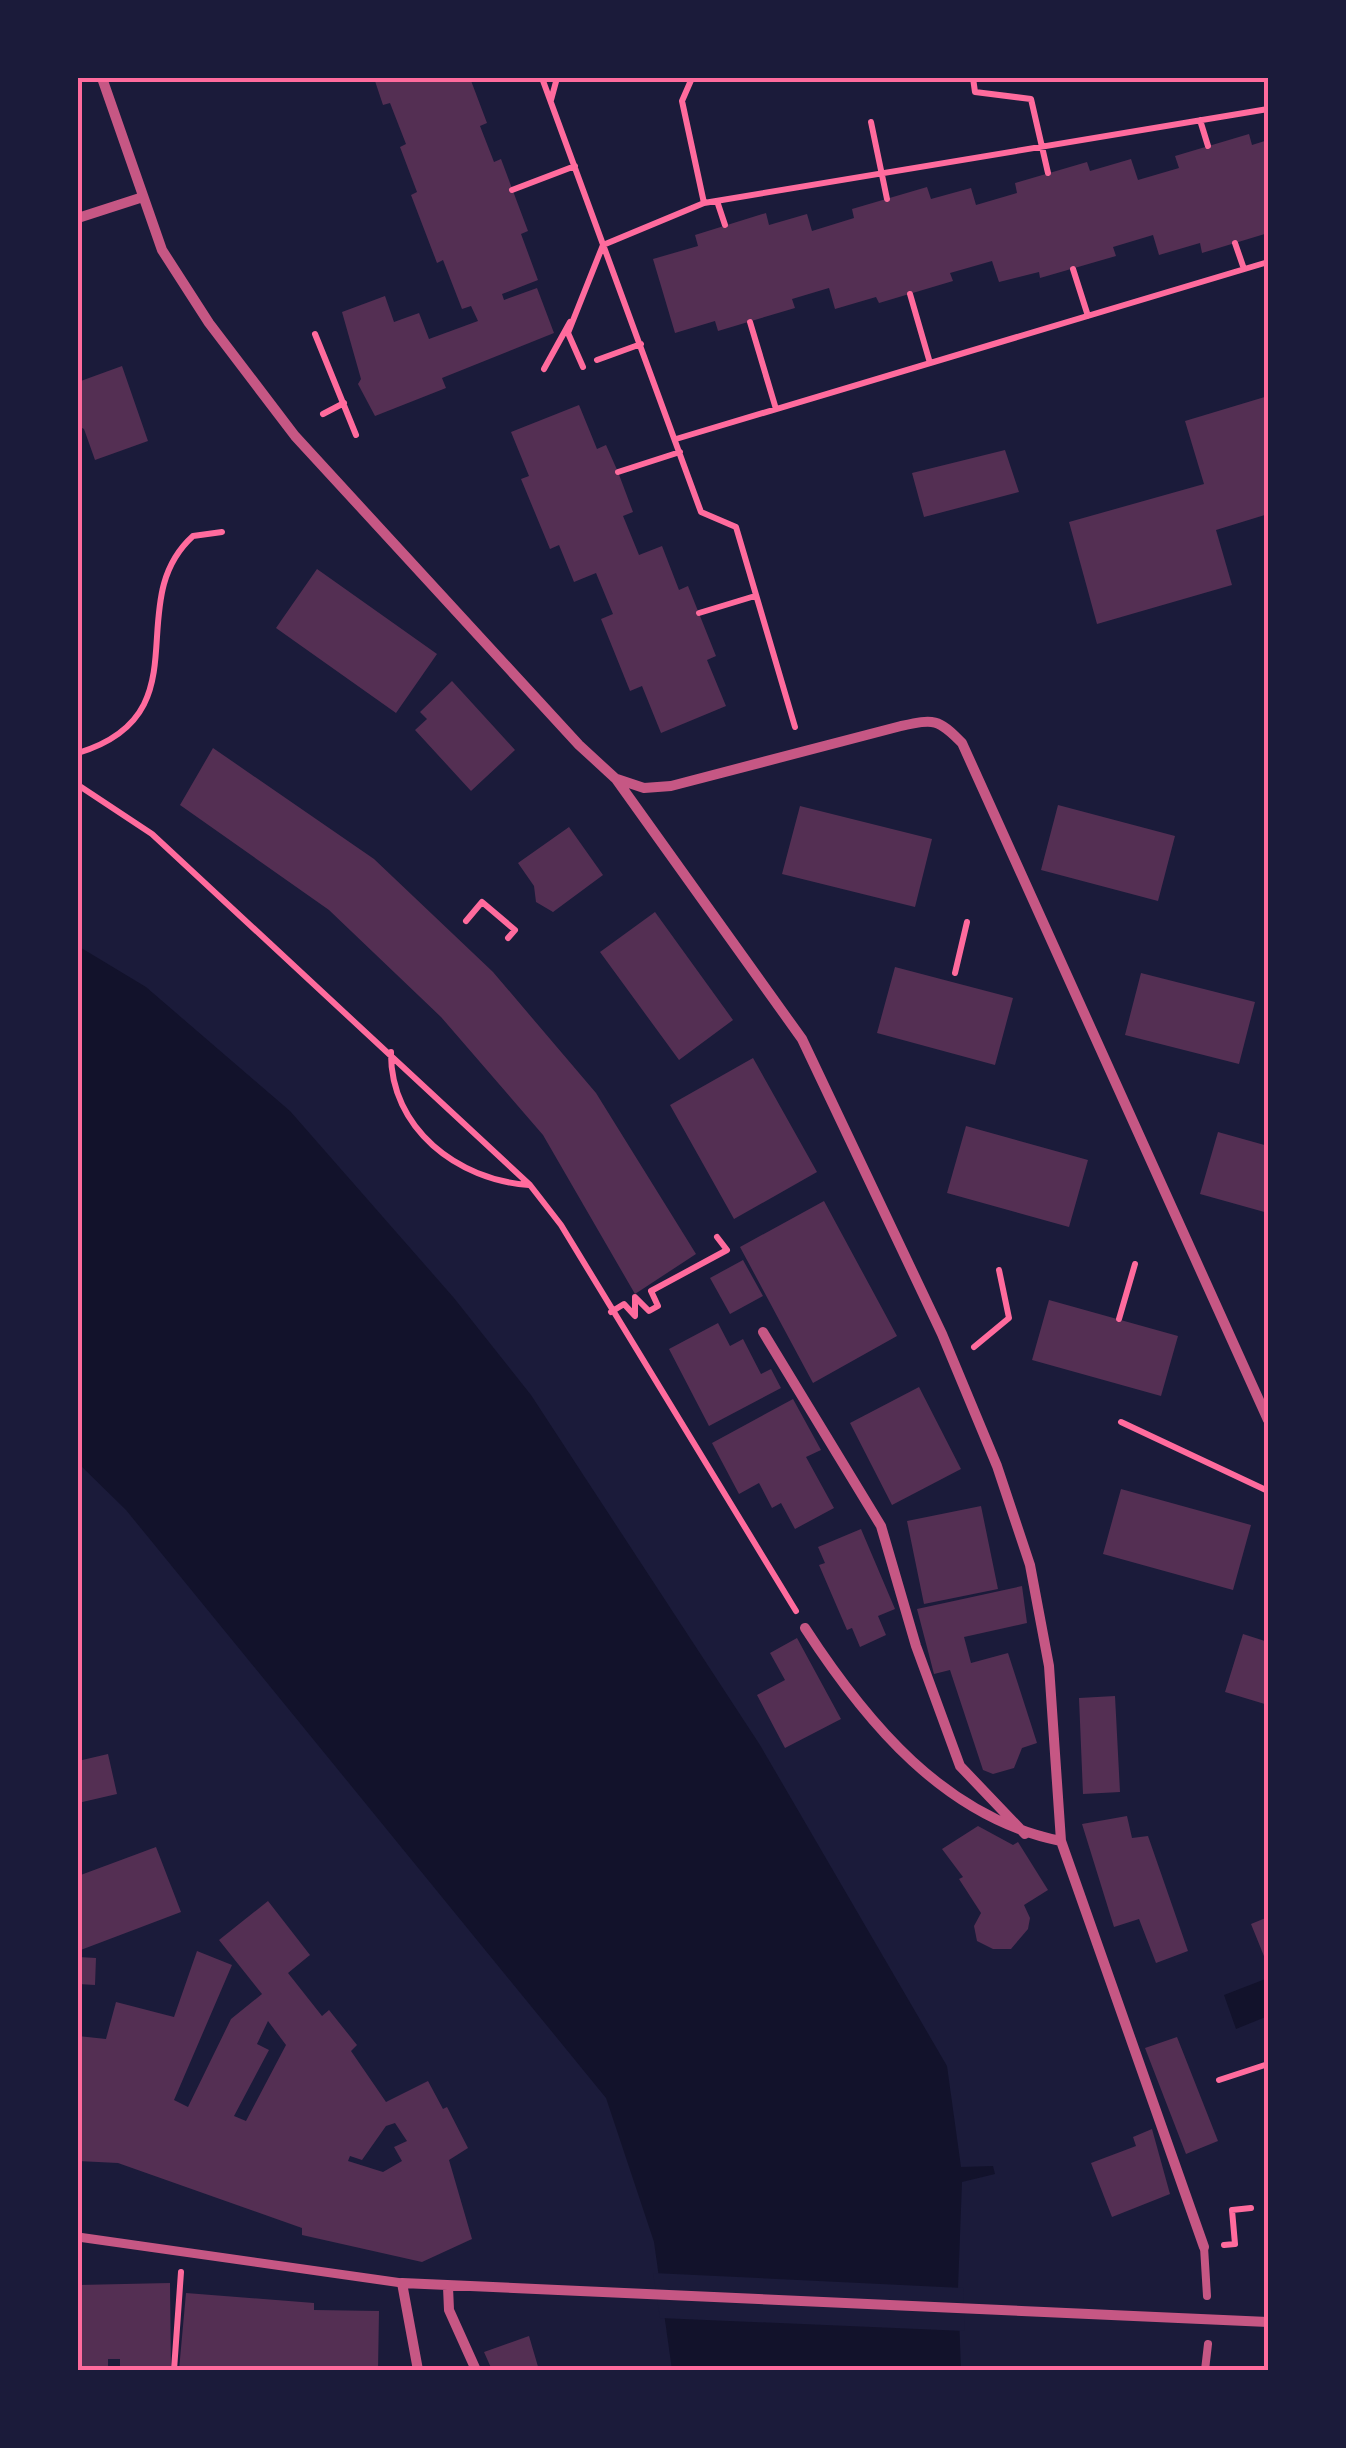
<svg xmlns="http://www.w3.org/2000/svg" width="1346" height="2448" viewBox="0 0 1346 2448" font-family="'Asap Condensed',sans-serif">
<rect width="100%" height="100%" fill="#1b1b3a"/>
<!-- water -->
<path fill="#12122b" d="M 78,946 L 146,987 L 290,1111 L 454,1298 L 531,1395 L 760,1745 L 947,2066 L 961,2167 L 993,2166 L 995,2174 L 962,2182 L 958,2288 L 961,2370 L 672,2370 L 654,2242 L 606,2098 L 126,1510 L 78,1463 Z
M 1268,1978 L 1268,2016 L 1236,2029 L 1224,1995 Z"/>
<!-- pier -->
<path fill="#1b1b3a" d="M 653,2273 L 963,2288 L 965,2331 L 660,2318 Z"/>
<!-- building -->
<path fill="#542f53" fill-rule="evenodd" d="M 374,78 L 470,78 L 487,123 L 480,126 L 494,162 L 501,159 L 528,231 L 521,234 L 538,280 L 502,294 L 504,300 L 537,288 L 554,333 L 442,378 L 446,388 L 375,416 L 358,384 L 361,379 L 342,312 L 385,296 L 394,322 L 419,313 L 429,339 L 478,321 L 471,306 L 462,309 L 443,260 L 437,263 L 411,195 L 417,192 L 400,147 L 406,144 L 390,103 L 383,105 Z
M 1249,134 L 1252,145 L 1268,140 L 1268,233 L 1202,253 L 1200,243 L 1159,255 L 1153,235 L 1113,247 L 1116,256 L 1040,278 L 1039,272 L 999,282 L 992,261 L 950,273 L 953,281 L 879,303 L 876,297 L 835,309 L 829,288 L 792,299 L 795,308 L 718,331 L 715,321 L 675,333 L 653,259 L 698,246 L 695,235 L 766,213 L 769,225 L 807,214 L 812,231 L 854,218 L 852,209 L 927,187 L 931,199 L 971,188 L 976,205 L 1017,193 L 1015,183 L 1087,162 L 1090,171 L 1131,159 L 1138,180 L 1179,168 L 1175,156 Z
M 122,366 L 148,441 L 95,460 L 84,429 L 78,426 L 78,382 Z
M 1268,396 L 1268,514 L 1216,530 L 1232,585 L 1097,624 L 1069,522 L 1204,484 L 1185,421 Z
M 579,405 L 597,449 L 606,445 L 618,472 L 633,512 L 623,516 L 639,555 L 662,546 L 679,590 L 688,586 L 716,656 L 707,660 L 726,706 L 661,733 L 642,686 L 630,691 L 601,619 L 613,614 L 596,573 L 574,582 L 559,545 L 550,549 L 521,479 L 529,476 L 511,432 Z
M 1005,450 L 1019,492 L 924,517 L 912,473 Z
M 317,569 L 437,654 L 396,713 L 276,628 Z
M 452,681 L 515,750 L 471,791 L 415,730 L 427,719 L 420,712 Z
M 213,748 L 374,859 L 493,972 L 596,1093 L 696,1254 L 635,1294 L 543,1135 L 441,1017 L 329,910 L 180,805 Z
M 1058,805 L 1175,836 L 1158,901 L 1041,870 Z
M 800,806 L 932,839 L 915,907 L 782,874 Z
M 569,827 L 603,875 L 553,912 L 536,902 L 534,886 L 518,863 Z
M 655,912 L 733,1020 L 679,1060 L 600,952 Z
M 895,967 L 1013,998 L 995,1065 L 877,1033 Z
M 1141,973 L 1255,1002 L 1239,1064 L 1125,1035 Z
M 753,1058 L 817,1172 L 734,1219 L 670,1105 Z
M 966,1126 L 1088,1160 L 1069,1227 L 947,1193 Z
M 1218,1132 L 1268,1146 L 1268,1213 L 1200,1194 Z
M 824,1201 L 897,1336 L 813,1383 L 740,1247 Z
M 743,1260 L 763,1296 L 730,1314 L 710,1278 Z
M 1049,1300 L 1178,1336 L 1161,1396 L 1032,1360 Z
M 718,1323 L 730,1346 L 743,1339 L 761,1374 L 771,1369 L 781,1388 L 709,1426 L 669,1349 Z
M 919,1387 L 961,1469 L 892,1505 L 850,1423 Z
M 793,1399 L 821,1450 L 806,1457 L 834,1508 L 795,1529 L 781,1503 L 772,1508 L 759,1483 L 739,1494 L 712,1443 Z
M 1121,1489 L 1251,1525 L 1233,1590 L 1103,1554 Z
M 981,1506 L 998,1589 L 924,1604 L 907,1521 Z
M 861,1529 L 895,1609 L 878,1616 L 886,1635 L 860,1647 L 852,1628 L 847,1630 L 819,1565 L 825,1563 L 818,1547 Z
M 1022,1586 L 1027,1623 L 964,1637 L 971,1663 L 1008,1653 L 1037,1743 L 1022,1748 L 1014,1768 L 993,1774 L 983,1770 L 950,1670 L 934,1674 L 917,1609 Z
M 1243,1634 L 1268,1642 L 1268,1705 L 1225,1692 Z
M 797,1638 L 841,1719 L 785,1748 L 757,1695 L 785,1680 L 770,1653 Z
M 1115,1696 L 1120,1792 L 1083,1794 L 1079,1698 Z
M 108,1754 L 117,1794 L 78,1803 L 78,1761 Z
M 1127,1816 L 1132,1838 L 1148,1836 L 1188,1951 L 1156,1963 L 1139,1919 L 1114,1927 L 1082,1824 Z
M 978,1826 L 1013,1845 L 1018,1842 L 1048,1890 L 1024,1905 L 1030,1918 L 1028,1929 L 1011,1949 L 993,1949 L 977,1941 L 974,1926 L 981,1913 L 959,1879 L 963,1877 L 942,1849 Z
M 156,1847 L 181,1912 L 78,1951 L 78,1876 Z
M 268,1901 L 310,1955 L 288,1973 L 322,2016 L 329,2010 L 357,2045 L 351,2051 L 386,2102 L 428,2081 L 443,2109 L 447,2107 L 468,2148 L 449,2160 L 472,2239 L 422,2262 L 302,2235 L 302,2228 L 118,2163 L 78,2161 L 78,2036 L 106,2039 L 116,2002 L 174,2017 L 197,1951 L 232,1965 L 174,2100 L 188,2107 L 231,2019 L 262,1994 L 219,1940 ZM 268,2021 L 286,2045 L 246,2121 L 234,2116 L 269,2050 L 257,2044 ZM 395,2123 L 407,2141 L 394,2147 L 402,2161 L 383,2172 L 348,2161 L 350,2156 L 362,2160 L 386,2126 Z
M 1268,1917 L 1268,1966 L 1251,1924 Z
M 78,1957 L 96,1958 L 95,1985 L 78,1984 Z
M 1177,2037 L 1218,2141 L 1186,2154 L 1145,2048 Z
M 1152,2129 L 1170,2194 L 1112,2217 L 1091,2163 L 1136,2146 L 1133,2137 Z
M 170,2283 L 171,2370 L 120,2370 L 120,2359 L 108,2359 L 108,2370 L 78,2370 L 78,2285 Z
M 186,2293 L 314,2303 L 314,2310 L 379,2311 L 378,2370 L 179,2370 Z
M 529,2336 L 539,2370 L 492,2370 L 484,2352 Z"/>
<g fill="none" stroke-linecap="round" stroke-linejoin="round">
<!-- path -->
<path stroke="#ff6b9d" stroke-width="6" d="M 542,78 L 701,512 L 736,527 L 795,727
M 692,78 L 682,101 L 704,203
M 973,78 L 975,92 L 1031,99 L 1048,173
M 551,100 L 557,78
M 1200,120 L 1208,146
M 871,122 L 887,199
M 512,190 L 575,166
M 717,201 L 725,225
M 1235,243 L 1244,269
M 1073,269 L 1088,316
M 910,294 L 930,363
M 750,322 L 776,409
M 315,334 L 356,435
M 597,360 L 641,344
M 583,367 L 568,333 L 603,245 L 704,203 L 1268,109
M 544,369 L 570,322
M 323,414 L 344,403
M 676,439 L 1268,262
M 618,472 L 680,452
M 699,613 L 755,596
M 78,753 C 206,714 119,603 193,536 L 222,532
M 78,785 L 152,834 L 530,1185 L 561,1225 L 796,1611
M 466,921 L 482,902 L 515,930 L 508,938
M 955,973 L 967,922
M 391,1052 C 390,1129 458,1180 529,1185
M 611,1312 L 624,1304 L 635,1316 L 635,1297 L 649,1311 L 658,1306 L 651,1291 L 727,1250 L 717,1237
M 1119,1319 L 1135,1264
M 974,1347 L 1009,1318 L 999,1270
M 1121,1422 L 1268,1491
M 1219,2080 L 1268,2064
M 1224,2245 L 1235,2244 L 1232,2210 L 1251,2208
M 174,2370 L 181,2272"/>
<!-- service -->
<path stroke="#c65784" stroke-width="8" d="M 1204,2247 L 1207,2296
M 1205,2370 L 1208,2344"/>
<!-- pedestrian -->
<path stroke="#c65784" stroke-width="9" d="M 78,2237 L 402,2283"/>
<!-- minor -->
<path stroke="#c65784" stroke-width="10" d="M 102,78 L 162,250 L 209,323 L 295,436 L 579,745 L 616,779 L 802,1039 L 942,1334 L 997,1466 L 1030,1565 L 1049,1666 L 1061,1841 L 1204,2247
M 78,218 L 143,197
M 617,779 L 644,788 L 671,786 L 901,726 C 934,719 938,718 962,743 L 1268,1420
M 763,1332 L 881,1526 L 916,1646 L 960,1766 L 1025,1834
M 805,1628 C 866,1722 945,1818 1061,1841
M 448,2287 L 449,2310 L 476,2370
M 418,2370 L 402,2283 L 1268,2322"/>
</g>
<!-- border -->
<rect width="1346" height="2448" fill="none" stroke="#1b1b3a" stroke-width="160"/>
<rect x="80" y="80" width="1186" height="2288" fill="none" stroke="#ff6b9d" stroke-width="4"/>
</svg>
